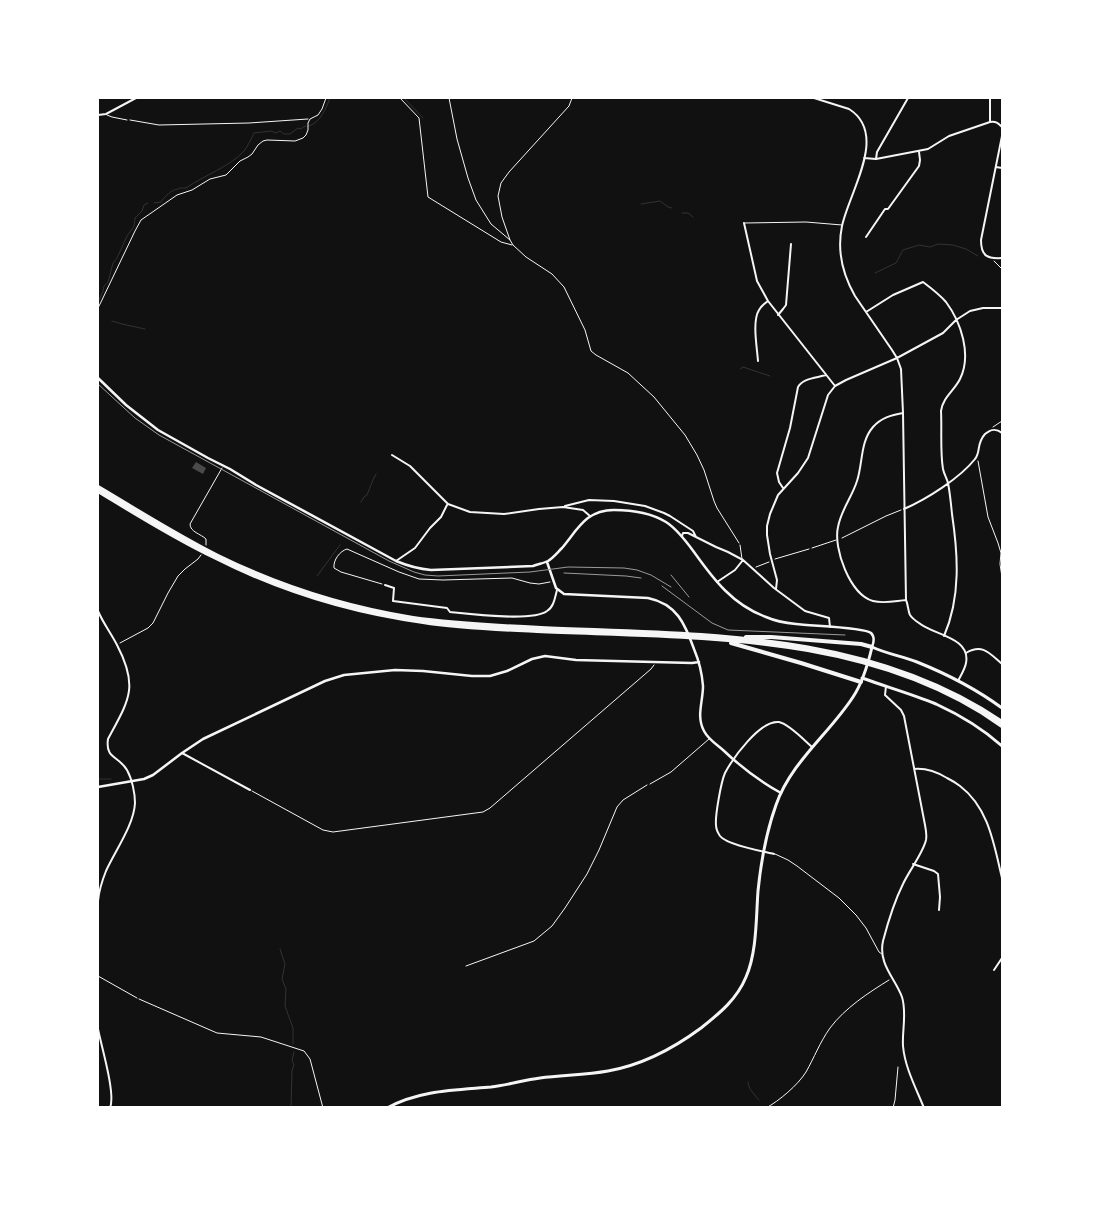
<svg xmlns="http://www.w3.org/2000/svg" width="1100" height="1205" viewBox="0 0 1100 1205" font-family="Rubik,sans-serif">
<rect width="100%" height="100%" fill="#111"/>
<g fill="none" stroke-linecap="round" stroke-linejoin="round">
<!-- stream -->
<path stroke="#333" stroke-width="1" d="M 404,98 L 423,118
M 309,126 C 321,122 326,108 330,98
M 154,203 L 161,202 C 163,198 170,192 174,190 C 176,189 179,189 180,188 L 186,188 C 203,176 231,166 244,151 C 248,146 251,139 254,133 L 271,131 L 276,133 L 280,131 L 284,134 L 290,134 L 298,128 L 301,129 L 303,127 L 306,126
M 641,204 L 660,201 L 668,207 L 672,208
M 682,213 L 688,213 L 693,217
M 875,273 L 896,263 L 903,250 L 919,245 L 930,247 L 938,244 L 953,245 L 966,249 L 978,256
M 98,302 L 103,291 L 104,286 L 108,282 L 113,263 L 117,258 L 127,236 L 130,232 L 134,226 L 135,218 L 142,211 L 144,205 L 148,203
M 112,321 L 122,324 L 145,329
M 740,369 L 743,367 L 770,376
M 361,502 L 364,497 L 367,495 C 370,488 372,481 376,474
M 317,576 L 340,545
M 98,779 L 111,779
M 280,949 L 285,964 L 282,979 L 286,989 L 285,1006 L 293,1028 L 293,1044
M 748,1082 C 748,1089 755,1095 759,1100
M 291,1108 L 292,1071 L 294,1064 L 292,1061 L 294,1052"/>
</g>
<!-- building -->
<path fill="#4a4a4a" d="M 196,462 L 206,468 L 203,474 L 192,468 Z"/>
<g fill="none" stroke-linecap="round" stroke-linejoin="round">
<!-- path -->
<path stroke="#f5f5f5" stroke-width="1" d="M 400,98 L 419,118 L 428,197 L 501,242 L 512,245
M 449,98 L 457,139 L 468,178 L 476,200 L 491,224 L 510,240
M 572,98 L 569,106 L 509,172 L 501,183 L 498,196 L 502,217 L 510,240 L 513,245 L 526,257 L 552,274 L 564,287 L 585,330 L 591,351 L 596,355 L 628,373 L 654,397 L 685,435 L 697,455 L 704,470 L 714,501 L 717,508 L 739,543
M 130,120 L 159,125 L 249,123 L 308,119
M 994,261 L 1002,269
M 98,308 L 101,302 L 135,231 L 141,220 L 177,195 L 192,190 L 210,179 L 226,175 L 240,161 L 248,157 L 252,154 L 258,145 L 263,141 L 267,140 L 295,141 L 303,138 L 306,135 L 308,130 L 308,123 L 310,119 L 318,115 L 322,109 L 326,98
M 993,427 L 1002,421
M 978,461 L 988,517 L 998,543 L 1001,553 L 1000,564 L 1002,577
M 842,538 L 886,516 L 901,510
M 206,545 L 206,539 C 201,534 190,532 190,524 L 222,468
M 775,559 L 809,549
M 756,567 L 769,562
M 382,584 L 341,572 L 334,568 C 333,560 340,551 347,549 L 399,572 L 419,579 L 443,580 L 512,578 L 530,583 L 539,584 L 550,582
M 120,643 L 148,628 L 153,623 L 168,593 L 178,576 L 185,569 L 198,559 L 201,555
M 252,791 L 323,830 L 333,832 L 483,812 L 490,808 L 651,669 L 654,665
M 466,966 L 534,941 L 552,926 L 565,908 L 587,874 L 599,850 L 617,807 L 623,800 L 647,785
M 139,999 L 217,1033 L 261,1037 L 304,1051 L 310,1059 L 323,1108
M 766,1108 C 779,1101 798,1085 806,1072 C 814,1058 820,1042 830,1028 C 845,1008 868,993 889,980
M 893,1108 L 895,1100 L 898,1067"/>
<!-- service -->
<path stroke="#f5f5f5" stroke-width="1" d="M 107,115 L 112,117 L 127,120
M 745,223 L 806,222 L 842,225
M 740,545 L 742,559
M 812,548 L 836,540
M 650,784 L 671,772 L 709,739
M 775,854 L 788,860 L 797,866 L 839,898 L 856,915 L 866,928 L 879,952 L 882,954
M 98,976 L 137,998"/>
<!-- minor -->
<path stroke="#f5f5f5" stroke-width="2" d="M 814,98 L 849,109 C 889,134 849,192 842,226 C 837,250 843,275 855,296 L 892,350 L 897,358 L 901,369 L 903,413 L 906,600 C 908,604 908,611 910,615 C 912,618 916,621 919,623 C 933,635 971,637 966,663 C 965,669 961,675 958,681
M 98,115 L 106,114 L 136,98
M 990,122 L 990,98
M 1002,136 L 981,240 C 981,256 987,259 1002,258
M 864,158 L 876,159 L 928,149 L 949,136 L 990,122 C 996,121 998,123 1002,127
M 876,159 L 877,152 L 908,98
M 996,167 L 1002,168
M 744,223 L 755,272 L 757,281 L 768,301 L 835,386
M 866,237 L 885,209 L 888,209 L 919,166 L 920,160 L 919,152
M 866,312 L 893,295 L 923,282 C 931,288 940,295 946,302 C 961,322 972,355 960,379 C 954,391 943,397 941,411 C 942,428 940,452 943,469 C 944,474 947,479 948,483 C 950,493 951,504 952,514 C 958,554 961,597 944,636
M 778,315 L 783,309 L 786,305 L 791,244
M 758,361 C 757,347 752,321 759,310 C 761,306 764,304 768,301
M 903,413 C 891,415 881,418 873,427 C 860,442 863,463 857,481 C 852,497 841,510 838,527 C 833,548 850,595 873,601 C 884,604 895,601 906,600
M 392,455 L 410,466 L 448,504 L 470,512 L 504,514 L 539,509 L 563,507 L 583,510 L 590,516
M 783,488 L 779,482 L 777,473 L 790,428 L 798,387 C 803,378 816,378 826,375
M 565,506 L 589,500 L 614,501 L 645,506 L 664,513 L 670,516 L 693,531 L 696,537
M 904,509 C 927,499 960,478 975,459 C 981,452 976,444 985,434 C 991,429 996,428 1002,433
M 682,536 L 683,533 L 688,533 L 716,547 L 728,552 L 743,560 L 774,588 L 805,611 L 829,618 L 830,627
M 396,561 L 415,548 L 430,528 L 441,517 L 447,505
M 717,582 L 735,570 L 743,560
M 385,585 L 394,588 L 393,601 L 447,608 L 450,612 C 469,614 533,622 547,611 C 554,607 555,597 557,590
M 776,589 L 777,580 L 770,554 L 767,535 L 767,526 L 770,514 L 778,495 L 798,473 L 808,458 L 828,395 L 835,386 L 846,380 L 897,358 L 943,333 L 956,320 L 970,311 L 983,308 L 1002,308
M 98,611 C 103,623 111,633 117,645 C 139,687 129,700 108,739 C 105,759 119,756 127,770 C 132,779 135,793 135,803 C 134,825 115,851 106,871 C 102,881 99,890 98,901
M 966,653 C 983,643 990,654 1002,664
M 886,686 L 885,695 L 901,710 L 904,716 L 925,825 C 926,830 927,835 926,840 C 923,853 909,871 903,884 C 894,902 888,922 883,941 C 878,964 895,978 902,997 C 907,1013 902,1030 903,1046 C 905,1068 916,1088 924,1108
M 182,753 L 250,790
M 914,769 C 925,768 937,772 947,778 C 951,780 956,783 960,786 C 989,808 994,845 1002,878
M 774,854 C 762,851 727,845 720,836 C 718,833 716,829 716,825 C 715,816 721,782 725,773 C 733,758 760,720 779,722 C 789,724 804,740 812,747
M 913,864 L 934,871 L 938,874 L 940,897 L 939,910
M 994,970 L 1002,958
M 98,1029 C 101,1045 116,1094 110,1108"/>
<!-- tertiary -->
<path stroke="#f5f5f5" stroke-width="2.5" d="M 98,378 L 126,405 L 158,430 L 208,458 L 230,469 L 256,485 L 396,561 C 408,566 419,569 431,570 L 533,566 C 538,564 544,563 548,561 C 553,558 557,553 562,548 C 578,529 586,510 614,510 C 631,510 651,513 666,522 C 677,529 686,541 694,552 C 714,580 733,605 766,617 C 775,621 786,623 796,624 C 808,626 864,627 871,633 C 875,637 874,642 872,647
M 547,562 L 556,588 L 564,594 L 648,598 C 677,604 685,624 694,649 C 699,661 702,673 703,686 C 703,702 696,716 704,731 C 708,739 716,744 723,750 C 741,767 759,781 781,793
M 98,787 L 144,779 L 153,775 L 182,753 L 203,739 L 325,681 L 344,675 L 395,670 L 423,671 L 472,676 L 490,676 L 507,671 L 532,659 L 545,656 L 576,660 L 692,663 L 699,662"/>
<!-- secondary -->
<path stroke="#f5f5f5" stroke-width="3" d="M 862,678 C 887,687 912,694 936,704 C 960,715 983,729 1002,746
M 387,1108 C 419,1090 456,1090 491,1087 C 508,1085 524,1080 540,1078 C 563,1075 586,1075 608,1071 C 642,1065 674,1048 701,1028 C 720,1013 737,999 746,977 C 757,952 756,918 758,891 C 761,861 766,833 776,805 C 791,762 829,734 853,697 C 863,682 868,664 872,647 C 887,654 902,656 917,662 C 947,674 976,689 1002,708"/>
<!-- trunk -->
<path stroke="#f5f5f5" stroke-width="4" d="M 98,487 C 137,510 176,535 218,556 C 279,586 345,607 413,618 C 455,624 498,626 541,628 C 699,635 867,630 1002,722
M 98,491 C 136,514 174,538 214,557 C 279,590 350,612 423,622 C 460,628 499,629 537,631 C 693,638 869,631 1002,726
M 746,637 L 771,637 L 861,644 L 872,647
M 731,643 L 801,663 L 861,682"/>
<!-- rail -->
<path stroke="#9a9a9a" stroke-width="1" d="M 98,384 L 135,418 L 159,435 L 389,561 L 414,572 L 425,575 L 438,576 L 530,572 L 568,567 L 624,568 L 637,570 L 651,575 L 671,587
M 564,573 L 626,576 L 641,578
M 671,575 L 689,597
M 662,586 L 712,623 L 728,630 L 845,635"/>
</g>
<!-- border -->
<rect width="1100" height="1205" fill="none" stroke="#ffffff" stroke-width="198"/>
</svg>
